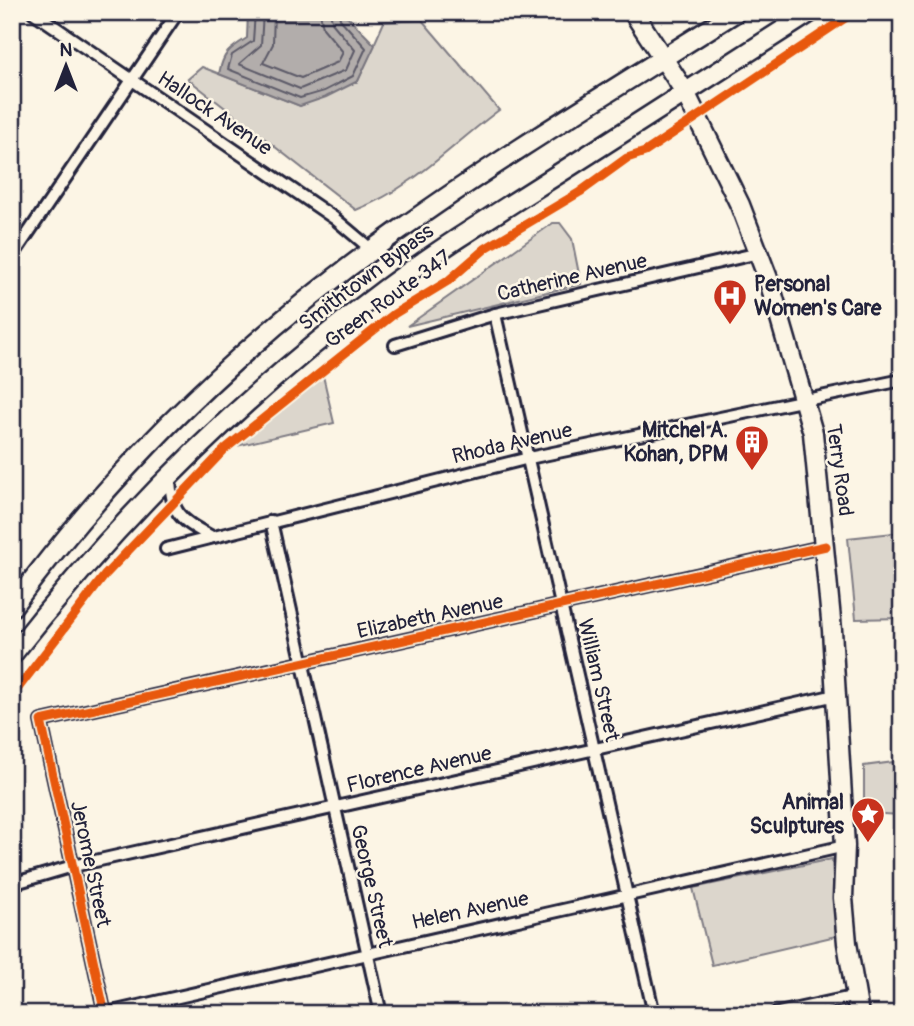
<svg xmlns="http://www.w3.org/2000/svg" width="914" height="1026" viewBox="0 0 914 1026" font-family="Pangolin,sans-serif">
<rect width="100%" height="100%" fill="#fcf5e5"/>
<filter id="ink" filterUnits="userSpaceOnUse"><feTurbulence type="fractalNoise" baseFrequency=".0143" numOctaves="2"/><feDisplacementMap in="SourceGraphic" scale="14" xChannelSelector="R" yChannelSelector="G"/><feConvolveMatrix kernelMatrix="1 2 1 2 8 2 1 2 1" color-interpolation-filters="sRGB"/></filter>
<g filter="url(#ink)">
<!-- green -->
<path fill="#dcd6cc" stroke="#7f7c84" stroke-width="2" d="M 422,20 L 499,110 C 449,147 415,187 356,210 L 188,79 L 202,67 L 300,106 L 358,81 L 384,22 Z
M 553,223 L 560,223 L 572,239 L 581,284 L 407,326 Z
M 321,367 L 334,423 L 224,449 L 235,435 Z
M 902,532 L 902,618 L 856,619 L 848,538 Z
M 902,761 L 902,815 L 864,813 L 864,766 Z
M 832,859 L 836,936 L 712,965 L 693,888 Z"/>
<!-- water -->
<path fill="#b2adab" stroke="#78757e" stroke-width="2" d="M 248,12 L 343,12 L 375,45 L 358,81 L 326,97 L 300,106 L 219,74 C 223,53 229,49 247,38 Z"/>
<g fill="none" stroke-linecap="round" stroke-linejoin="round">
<!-- shore -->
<path stroke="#5c5a68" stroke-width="2" d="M 255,12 L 253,41 L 232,55 L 228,69 L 300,98 L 324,91 L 353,76 L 366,48 L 340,19 L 339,12
M 263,12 L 261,45 L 239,64 L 300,89 L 346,70 L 355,50 L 333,24 L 330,12
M 274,12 L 273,44 L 263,63 L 301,78 L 338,62 L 343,52 L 323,28 L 320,12"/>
<!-- minor casing -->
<g stroke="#22223b" stroke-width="16">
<path id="minor" d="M 33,12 L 334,218 L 372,250
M 12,257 L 178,12
M 495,314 L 654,1014
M 395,345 L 495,314 L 759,253
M 170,477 C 171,513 179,519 210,536
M 271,521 L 381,1014
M 166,549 L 529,458 L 902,380
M 12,884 L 73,866 L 836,695
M 103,1014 L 845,846
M 105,1014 L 41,721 L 826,546
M 774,1014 L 857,996"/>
</g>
<!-- primary casing -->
<g stroke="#22223b" stroke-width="23">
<path id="primary" d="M 633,12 L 685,92 L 740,205 L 769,281 L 813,433 L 832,630 L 845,846 L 843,898 L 847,943 L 859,1014"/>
</g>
<!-- trunk casing -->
<g stroke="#22223b" stroke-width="23">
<path id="trunk" d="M 12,607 C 119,462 251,335 398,231 C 507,153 623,84 736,12
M 12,655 C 120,517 244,394 385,289 C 443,246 505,208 566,169 C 648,117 729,64 811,12"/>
</g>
<!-- minor -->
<use href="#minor" stroke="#fcf5e5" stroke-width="10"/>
<!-- primary -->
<use href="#primary" stroke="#fcf5e5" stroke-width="18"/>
<!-- trunk -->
<use href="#trunk" stroke="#fcf5e5" stroke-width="18"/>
<!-- cycleway casing -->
<g stroke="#fcf5e5" stroke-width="13">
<path id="cycleway" d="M 12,696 L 105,575 L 225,449 L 394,314 L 448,281 L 486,248 L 580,192 L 627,158 L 645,152 L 854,12
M 105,1014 L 41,721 L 826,546"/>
</g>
<!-- cycleway -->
<use href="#cycleway" stroke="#e8590c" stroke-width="9"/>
</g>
</g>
<!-- icons -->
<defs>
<g id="hospital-pin" transform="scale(1.75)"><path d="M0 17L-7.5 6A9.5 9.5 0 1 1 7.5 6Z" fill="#c8321e" stroke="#fcf5e5"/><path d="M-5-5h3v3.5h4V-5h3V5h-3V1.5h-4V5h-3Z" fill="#fff"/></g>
<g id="building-pin" transform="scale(1.75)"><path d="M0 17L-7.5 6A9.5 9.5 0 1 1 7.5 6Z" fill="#c8321e" stroke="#fcf5e5"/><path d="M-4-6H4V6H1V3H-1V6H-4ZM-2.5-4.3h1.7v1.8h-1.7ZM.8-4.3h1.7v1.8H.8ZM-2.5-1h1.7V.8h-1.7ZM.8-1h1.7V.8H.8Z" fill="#fff"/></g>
<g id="sight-pin" transform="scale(1.75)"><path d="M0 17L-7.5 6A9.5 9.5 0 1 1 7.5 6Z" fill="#c8321e" stroke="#fcf5e5"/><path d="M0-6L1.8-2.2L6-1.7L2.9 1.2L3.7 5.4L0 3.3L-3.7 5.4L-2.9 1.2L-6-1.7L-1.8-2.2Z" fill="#fff"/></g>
</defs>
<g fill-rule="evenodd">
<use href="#hospital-pin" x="730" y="296"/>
<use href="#building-pin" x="752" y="442"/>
<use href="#sight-pin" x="868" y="814"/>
</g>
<g text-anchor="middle" stroke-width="5" stroke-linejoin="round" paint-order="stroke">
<!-- street labels -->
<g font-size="21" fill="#22223b" stroke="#fcf5e5">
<text transform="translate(215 113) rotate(34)" y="7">Hallock Avenue</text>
<text transform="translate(366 277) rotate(-37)" y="7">Smithtown Bypass</text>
<text transform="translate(572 277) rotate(-13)" y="7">Catherine Avenue</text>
<text transform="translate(388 299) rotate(-36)" y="7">Green Route 347</text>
<text transform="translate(512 443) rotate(-13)" y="7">Rhoda Avenue</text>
<text transform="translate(840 470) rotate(82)" y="7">Terry Road</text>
<text transform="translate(430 616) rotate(-12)" y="7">Elizabeth Avenue</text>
<text transform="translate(599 680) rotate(77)" y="7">William Street</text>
<text transform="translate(419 769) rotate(-13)" y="7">Florence Avenue</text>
<text transform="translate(91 864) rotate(78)" y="7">Jerome Street</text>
<text transform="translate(372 886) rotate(77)" y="7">George Street</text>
<text transform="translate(470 910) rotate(-12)" y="7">Helen Avenue</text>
</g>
<!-- poi labels -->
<g font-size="21" font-weight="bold" fill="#22223b" stroke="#fcf5e5" text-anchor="end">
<text x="754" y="291" text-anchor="start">Personal<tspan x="754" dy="24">Women's Care</tspan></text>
<text x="728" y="437">Mitchel A.<tspan x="728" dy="24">Kohan, DPM</tspan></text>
<text x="844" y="809">Animal<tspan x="844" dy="24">Sculptures</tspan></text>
</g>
</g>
<!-- margin -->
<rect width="914" height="1026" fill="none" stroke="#fcf5e5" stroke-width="42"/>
<rect x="21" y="21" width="872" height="984" fill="none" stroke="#22223b" stroke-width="2.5" filter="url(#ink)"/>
<!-- north arrow -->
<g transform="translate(66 66)" stroke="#fcf5e5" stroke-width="5" paint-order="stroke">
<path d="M0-5L12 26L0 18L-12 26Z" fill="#22223b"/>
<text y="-10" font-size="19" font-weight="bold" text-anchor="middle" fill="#22223b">N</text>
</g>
</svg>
